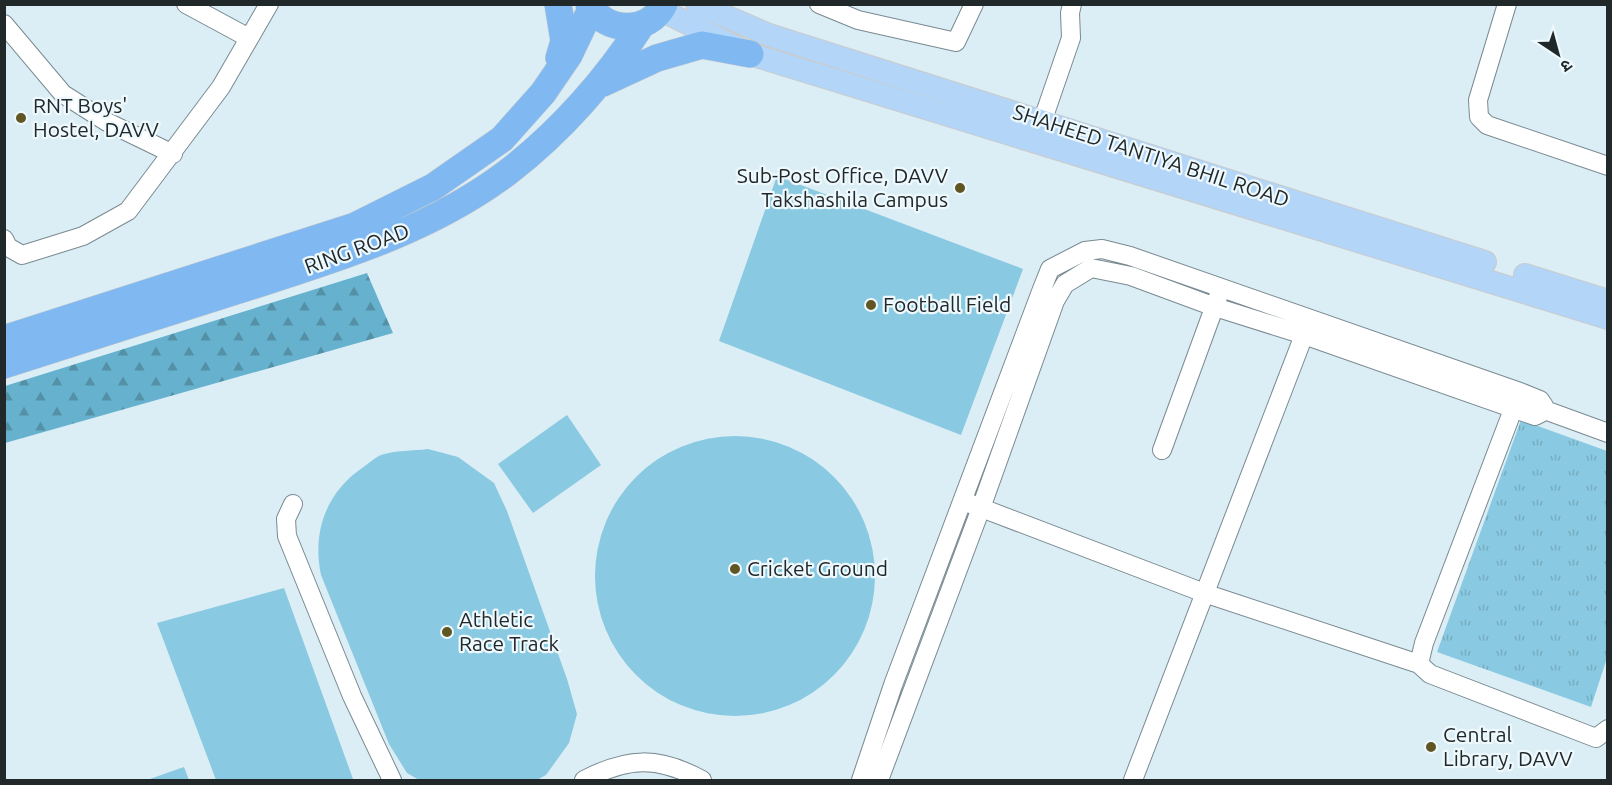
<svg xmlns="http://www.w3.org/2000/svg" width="1612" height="785" viewBox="0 0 1612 785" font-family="Ubuntu,'Noto Sans Devanagari',sans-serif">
<defs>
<pattern id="forest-firs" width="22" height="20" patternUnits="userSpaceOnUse" patternTransform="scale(1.5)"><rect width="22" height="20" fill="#66b2ce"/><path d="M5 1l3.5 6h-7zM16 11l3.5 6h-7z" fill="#5491a7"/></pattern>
<pattern id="park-tufts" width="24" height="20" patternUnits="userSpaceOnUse" patternTransform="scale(1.5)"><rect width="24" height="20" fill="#89c9e1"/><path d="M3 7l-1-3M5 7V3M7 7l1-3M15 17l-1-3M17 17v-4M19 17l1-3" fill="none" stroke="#76adc1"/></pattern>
</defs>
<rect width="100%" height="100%" fill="#dbeef5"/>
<!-- forest -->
<path fill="url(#forest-firs)" d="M 367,273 L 393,333 L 5,443 L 5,386 Z"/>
<!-- park -->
<path fill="url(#park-tufts)" d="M 1521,420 L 1607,451 L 1607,658 L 1591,707 L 1437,652 Z"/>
<!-- pitch -->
<path fill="#89c9e1" d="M 777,176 L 1023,269 L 961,435 L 719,341 Z
M 567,415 L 601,465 L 533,513 L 498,464 Z
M595 576a140 140 0 1 1 280 0a140 140 0 1 1-280 0Z
M 428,449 L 458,457 L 494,483 L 507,511 L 567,679 L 577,714 L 569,743 L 546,775 L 537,780 L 419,780 L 407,773 L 389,744 L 321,575 C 312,532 326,493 362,468 C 368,464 374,458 381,455 C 395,450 413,451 428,449 Z
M 284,588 L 353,779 L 216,780 L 157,623 Z
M 184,767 L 189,780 L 147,780 Z"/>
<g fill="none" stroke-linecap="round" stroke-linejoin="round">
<!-- minor casing -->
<g stroke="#798a91" stroke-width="20">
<path id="minor" d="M 186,4 L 249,38
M 819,4 L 858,20 L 956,42 L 974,4
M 1507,4 L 1478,100 L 1479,117 L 1487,125 L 1608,166
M 4,24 L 63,94 L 107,122 L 173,154
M 1042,122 L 1071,38 L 1070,13 L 1072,4
M 4,239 L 8,247 L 22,255 L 83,236 L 128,211 L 221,87 L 269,4
M 1517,399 L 1424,643 L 1419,664 L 1430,674 L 1596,738 L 1608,729
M 1542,409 L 1608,433
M 1162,450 L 1218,297
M 293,504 L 286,519 L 287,536 L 352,696 L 392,780
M 971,504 L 1207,594 L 1419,664
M 584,780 C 628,757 658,756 702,780
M 861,780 L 893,685 L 1042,289 L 1050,269 L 1085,251 L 1102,249 L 1130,256 L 1520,392 L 1540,400 L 1544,406 L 1541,413 L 1535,416 L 1304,335 L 1215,307 L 1131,276 L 1091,268 L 1065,284 L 1055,301 L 981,508 L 879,780
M 1133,780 L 1304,335"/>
</g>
<!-- major casing -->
<g stroke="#cacbcc" stroke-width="24">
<path id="major" d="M 697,4 L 769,35 L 1485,262
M 661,10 L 750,54 L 1608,318
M 1525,275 L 1608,301"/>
</g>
<!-- highway casing -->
<g stroke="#cacbcc" stroke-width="28">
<path id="highway" d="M 558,4 L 564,41 L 559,58
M 589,4 C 604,33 649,35 664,4
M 603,83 L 657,58 L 702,45 L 750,54
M 4,339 L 355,226 L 433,187 L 502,139 L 543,93 L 569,55 L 591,9
M 4,365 C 83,340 161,315 239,290 C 332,260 429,232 508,172 C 560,132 607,79 642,24"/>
</g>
<!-- minor -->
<use href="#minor" stroke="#fff" stroke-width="18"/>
<!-- major -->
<use href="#major" stroke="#b3d5f7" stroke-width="22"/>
<!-- highway -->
<use href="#highway" stroke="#80b9f1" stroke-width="27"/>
</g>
<!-- markers -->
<g fill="#615623" stroke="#eef9fe" stroke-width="2">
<circle cx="21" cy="118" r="6"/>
<circle cx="960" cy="188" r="6"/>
<circle cx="871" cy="305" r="6"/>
<circle cx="735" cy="569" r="6"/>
<circle cx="447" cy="632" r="6"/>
<circle cx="1431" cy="747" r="6"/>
</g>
<g text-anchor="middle" stroke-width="4.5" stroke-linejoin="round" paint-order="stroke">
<!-- poi labels -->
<g font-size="21" fill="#21282a" stroke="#eef9fe" text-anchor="start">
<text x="33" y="113">RNT Boys'<tspan x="33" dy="24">Hostel, DAVV</tspan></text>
<text x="948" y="183" text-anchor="end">Sub-Post Office, DAVV<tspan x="948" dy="24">Takshashila Campus</tspan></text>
<text x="883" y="312">Football Field</text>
<text x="747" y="576">Cricket Ground</text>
<text x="459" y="627">Athletic<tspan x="459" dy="24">Race Track</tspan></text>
<text x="1443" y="742">Central<tspan x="1443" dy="24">Library, DAVV</tspan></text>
</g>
<!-- street labels -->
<g font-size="21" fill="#21282a" stroke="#eef9fe">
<text transform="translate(1151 156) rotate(18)" y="7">SHAHEED TANTIYA BHIL ROAD</text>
<text transform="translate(357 249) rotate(-20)" y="7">RING ROAD</text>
</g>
</g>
<!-- border -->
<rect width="1612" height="785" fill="none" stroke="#21282a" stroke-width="12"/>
<!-- north arrow -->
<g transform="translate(1558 54) rotate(144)" stroke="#eef9fe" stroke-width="4.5" paint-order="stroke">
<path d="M0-4.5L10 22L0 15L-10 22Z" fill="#21282a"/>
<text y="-9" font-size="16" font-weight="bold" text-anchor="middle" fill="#21282a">उ</text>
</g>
</svg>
